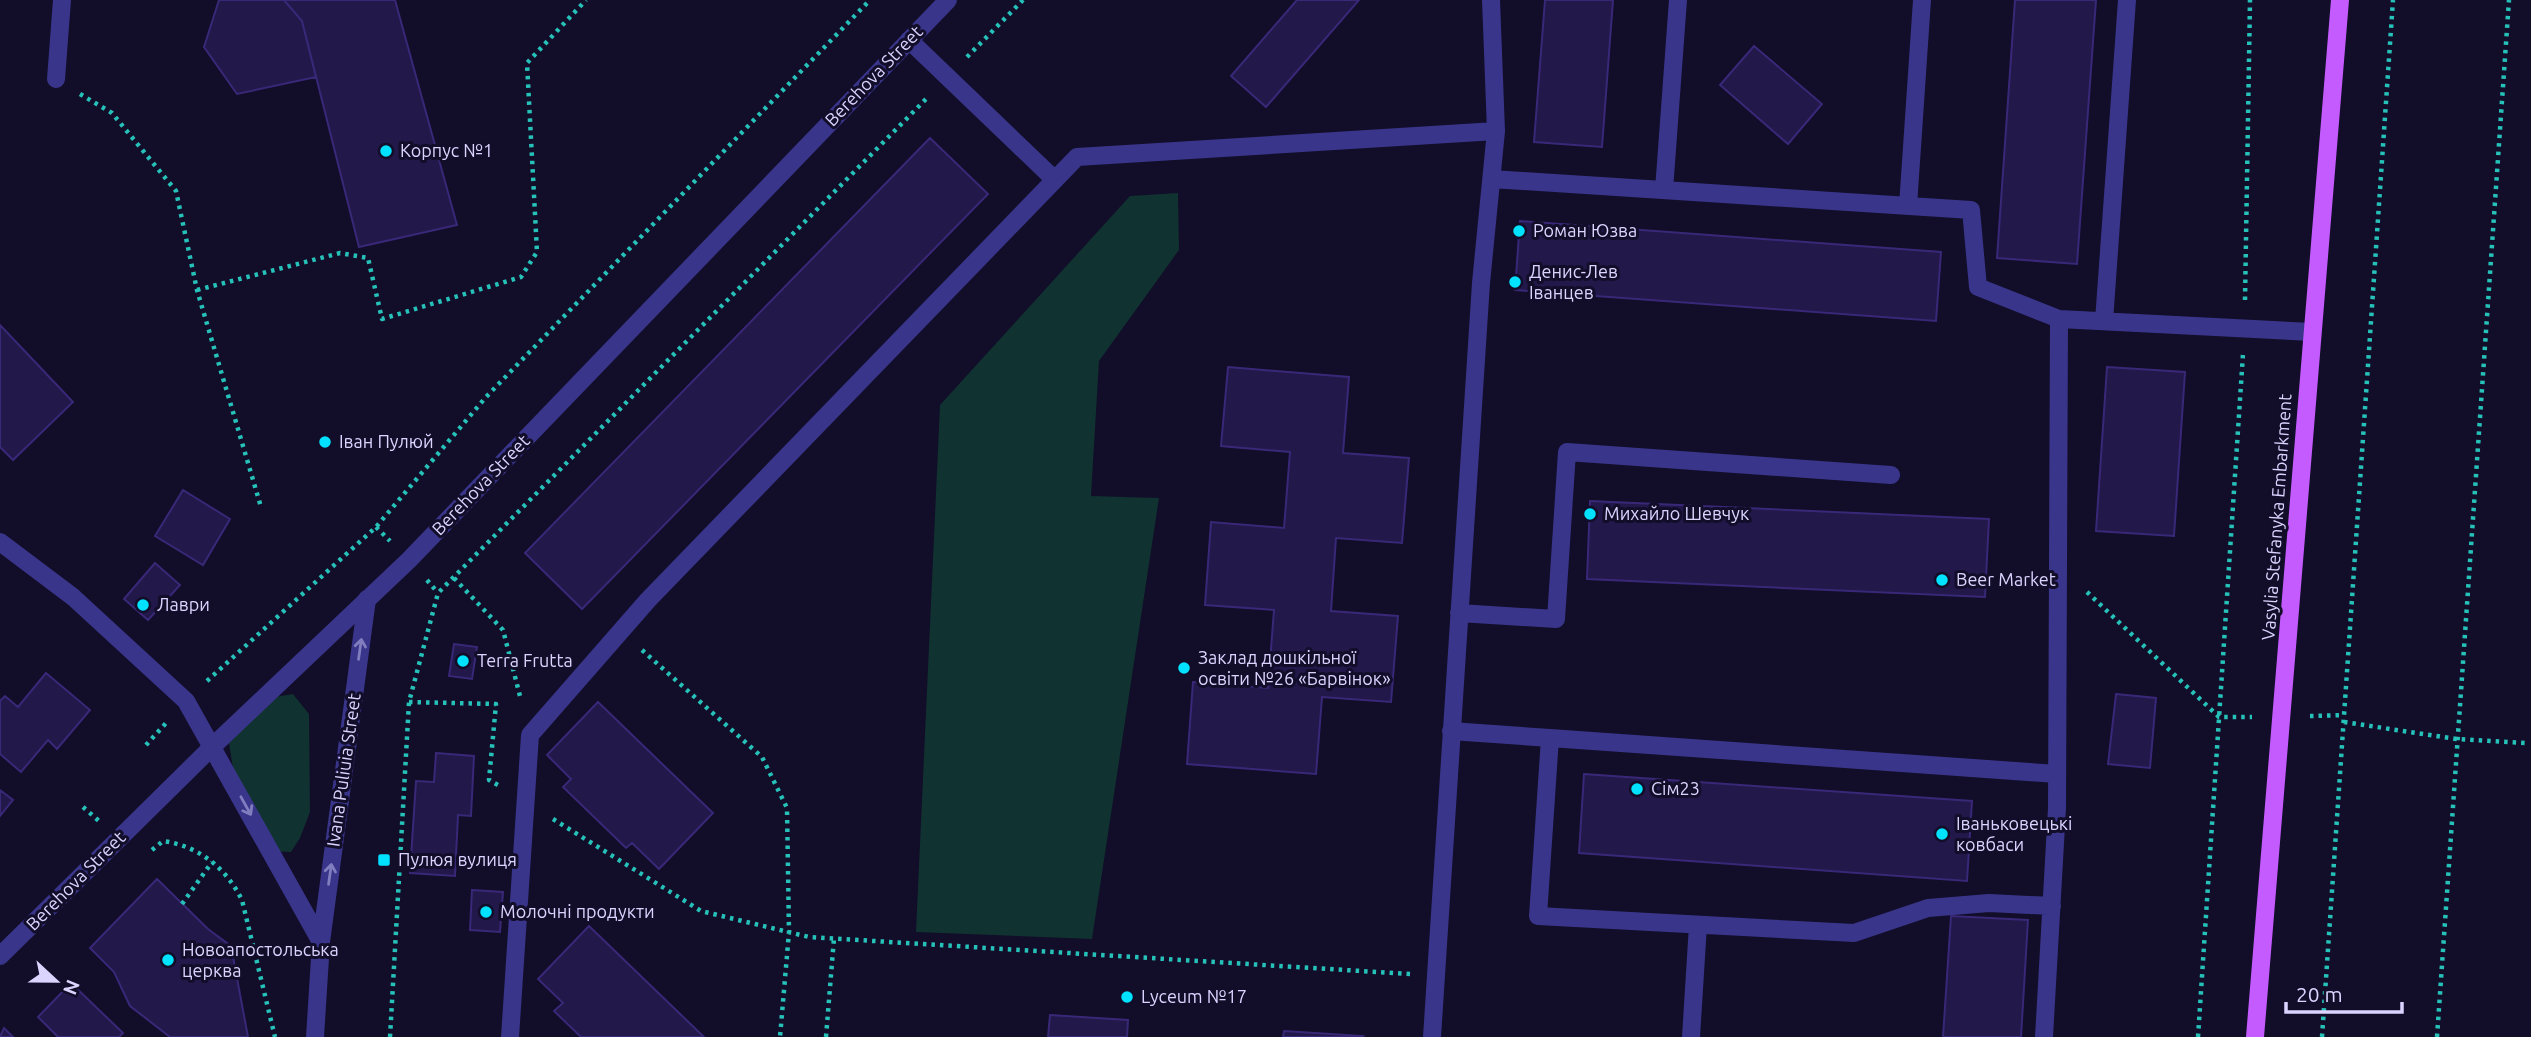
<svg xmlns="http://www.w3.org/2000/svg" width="2531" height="1037" viewBox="0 0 2531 1037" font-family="Ubuntu,sans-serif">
<rect width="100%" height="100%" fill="#120d28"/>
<!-- green -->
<path fill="#103231" d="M 1178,193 L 1179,250 L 1099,361 L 1091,496 L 1159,498 L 1092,939 L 916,932 L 940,405 L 1130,196 Z
M 293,694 L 309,714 L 310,812 L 300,838 L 291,852 L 270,851 L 236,787 L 229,743 L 269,698 Z"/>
<!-- building -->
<path fill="#23184a" stroke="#392878" stroke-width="2" d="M 219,0 L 284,0 L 302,21 L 316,77 L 237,94 L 204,47 Z
M 284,0 L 395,0 L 457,225 L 359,247 L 302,21 Z
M 1297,0 L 1359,0 L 1266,107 L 1231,76 Z
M 1545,0 L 1613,0 L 1602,147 L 1534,142 Z
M 2015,0 L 2096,0 L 2077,264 L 1997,258 Z
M 1754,46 L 1822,104 L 1788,144 L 1720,85 Z
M 930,138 L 988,194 L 582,609 L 525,553 Z
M 1520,221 L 1941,252 L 1936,321 L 1515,290 Z
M 0,325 L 73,402 L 13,460 L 0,447 Z
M 1228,367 L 1349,377 L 1343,453 L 1409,458 L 1402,543 L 1336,538 L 1331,611 L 1398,616 L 1391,702 L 1322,697 L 1316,774 L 1187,764 L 1193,682 L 1268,688 L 1274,610 L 1205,605 L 1211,522 L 1284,528 L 1290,452 L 1221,446 Z
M 2107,367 L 2185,372 L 2174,536 L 2096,531 Z
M 183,490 L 230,519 L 203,565 L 155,536 Z
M 1590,501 L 1989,519 L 1985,597 L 1587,579 Z
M 155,563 L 180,585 L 148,620 L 124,599 Z
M 454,644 L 477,647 L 472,679 L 449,676 Z
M 46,673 L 90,710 L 57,749 L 48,740 L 21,772 L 0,754 L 0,701 L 5,696 L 18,707 Z
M 2116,694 L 2156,698 L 2150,768 L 2108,764 Z
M 598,702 L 713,813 L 659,869 L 632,843 L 626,848 L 563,787 L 571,779 L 547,755 Z
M 436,753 L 474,756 L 471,816 L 458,815 L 455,876 L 410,873 L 416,781 L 434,782 Z
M 1584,774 L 1972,801 L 1967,881 L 1579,853 Z
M 0,790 L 13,800 L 0,816 Z
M 157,879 L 208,929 L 231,946 L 248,1037 L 170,1037 L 130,1006 L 114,972 L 90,948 Z
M 472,890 L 503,892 L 500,932 L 470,930 Z
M 1951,916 L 2028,920 L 2021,1037 L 1943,1037 Z
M 589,926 L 704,1037 L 581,1037 L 554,1011 L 563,1003 L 538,979 Z
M 71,983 L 123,1033 L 119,1037 L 58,1037 L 38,1017 Z
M 1050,1015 L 1128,1020 L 1127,1037 L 1048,1037 Z
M 4,1028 L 13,1037 L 0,1037 Z
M 1284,1031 L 1363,1036 L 1362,1037 L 1283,1037 Z"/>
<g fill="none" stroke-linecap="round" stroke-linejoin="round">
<!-- path -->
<path stroke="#26c2ba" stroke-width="4.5" stroke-dasharray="3.5 5" stroke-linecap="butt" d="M 967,57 L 1023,0
M 80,94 L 112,113 L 176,191 L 197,290 L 261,507
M 197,290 L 340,253 L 368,258 L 382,319 L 521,277 L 537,252 L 527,63 L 586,0
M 2245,300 L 2250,0
M 376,527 L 390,541
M 454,578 L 503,630 L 521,700
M 427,580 L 438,593
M 2087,592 L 2219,717 L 2252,717
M 642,650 L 762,757 L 787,808 L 789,932 L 780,1037
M 207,681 L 376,527 L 486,397 L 870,0
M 409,702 L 496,704 L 489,780 L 498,785
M 2310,716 L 2344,715
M 2344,722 L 2456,739 L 2525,743
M 146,745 L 167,722
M 83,807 L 99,821
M 553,819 L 701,911 L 809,937 L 1410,974
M 152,850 L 163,841 C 199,846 226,868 242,900 L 275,1037
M 182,904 L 212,862
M 390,1037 L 409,702 L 438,593 L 929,96
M 826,1037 L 834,938
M 2198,1037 L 2243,354
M 2322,1037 L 2393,0
M 2437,1037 L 2509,0"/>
<!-- service -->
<path stroke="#39358a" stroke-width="18" d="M 909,40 L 1055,180
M 56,79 L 62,0
M 1492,179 L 1971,210 L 1978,287 L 2059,319 L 2312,332
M 1664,190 L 1678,0
M 1908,206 L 1922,0
M 2104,321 L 2127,0
M 1459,613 L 1556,619 L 1567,452 L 1891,475
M 1451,731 L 1550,738 L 1538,916 L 1854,933 L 1928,908 L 1989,903 L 2052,906
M 1550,738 L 2057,774
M 510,1037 L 530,735 L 648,600 L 1077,157 L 1496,131
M 1432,1037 L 1481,283 L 1496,131 L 1491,0
M 1691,1037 L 1698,925
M 2044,1037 L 2057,808 L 2059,319"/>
<!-- minor -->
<path stroke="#39358a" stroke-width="18" d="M 0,542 L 73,597 L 186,701 L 321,942
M 315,1037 L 321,942 L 367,599"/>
<!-- tertiary -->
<path stroke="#39358a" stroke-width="18" d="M 0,956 L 213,746 L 409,560 L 948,0"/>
<!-- primary -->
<path stroke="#c45bff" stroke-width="18" d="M 2255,1037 L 2340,0"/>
</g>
<!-- one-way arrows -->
<defs><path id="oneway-shaft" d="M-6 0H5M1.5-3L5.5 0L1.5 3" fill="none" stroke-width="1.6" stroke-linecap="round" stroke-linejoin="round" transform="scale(1.75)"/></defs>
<g stroke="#817dbf">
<use href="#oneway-shaft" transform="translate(360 649) rotate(-82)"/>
<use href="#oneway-shaft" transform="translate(246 806) rotate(61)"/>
<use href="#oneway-shaft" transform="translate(330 874) rotate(-82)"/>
</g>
<!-- markers -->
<g fill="#00e2ff" stroke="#120d28" stroke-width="2.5">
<circle cx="386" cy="151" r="7"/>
<circle cx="1519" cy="231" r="7"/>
<circle cx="1515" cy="282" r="7"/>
<circle cx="325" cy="442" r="7"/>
<circle cx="1590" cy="514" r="7"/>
<circle cx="1942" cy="580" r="7"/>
<circle cx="143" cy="605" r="7"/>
<circle cx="463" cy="661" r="7"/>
<circle cx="1184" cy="668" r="7"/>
<circle cx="1637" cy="789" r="7"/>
<circle cx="1942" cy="834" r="7"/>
<rect x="377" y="853" width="14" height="14" rx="3.5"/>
<circle cx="486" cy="912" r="7"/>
<circle cx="168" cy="960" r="7"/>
<circle cx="1127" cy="997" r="7"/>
</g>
<g text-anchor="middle" stroke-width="6" stroke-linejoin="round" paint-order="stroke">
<!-- street labels -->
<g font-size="18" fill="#dad4ff" stroke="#120d28">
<text transform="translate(874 76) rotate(-46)" y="6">Berehova Street</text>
<text transform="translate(481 485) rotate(-46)" y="6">Berehova Street</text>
<text transform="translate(2277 517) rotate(-86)" y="6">Vasylia Stefanyka Embarkment</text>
<text transform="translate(344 770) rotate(-82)" y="6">Ivana Puliuia Street</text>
<text transform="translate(76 881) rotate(-45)" y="6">Berehova Street</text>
</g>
<!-- poi labels -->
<g font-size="18" fill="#dad4ff" stroke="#120d28" text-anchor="start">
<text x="400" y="157">Корпус №1</text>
<text x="1533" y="237">Роман Юзва</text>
<text x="1529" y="278">Денис-Лев<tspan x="1529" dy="21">Іванцев</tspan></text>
<text x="339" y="448">Іван Пулюй</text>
<text x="1604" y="520">Михайло Шевчук</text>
<text x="1956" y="586">Beer Market</text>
<text x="157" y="611">Лаври</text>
<text x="1198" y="664">Заклад дошкільної<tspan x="1198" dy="21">освіти №26 «Барвінок»</tspan></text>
<text x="477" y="667">Terra Frutta</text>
<text x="1651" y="795">Сім23</text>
<text x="1956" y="830">Іваньковецькі<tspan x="1956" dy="21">ковбаси</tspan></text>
<text x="398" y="866">Пулюя вулиця</text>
<text x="500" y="918">Молочні продукти</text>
<text x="182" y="956">Новоапостольська<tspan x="182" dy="21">церква</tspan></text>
<text x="1141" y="1003">Lyceum №17</text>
</g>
</g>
<!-- north arrow -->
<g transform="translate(56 981) rotate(112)" stroke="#120d28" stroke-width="5" paint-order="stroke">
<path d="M0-5L12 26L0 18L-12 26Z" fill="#dad4ff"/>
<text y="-10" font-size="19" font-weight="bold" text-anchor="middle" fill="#dad4ff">N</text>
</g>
<!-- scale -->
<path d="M2286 1002v10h116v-10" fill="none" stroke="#dad4ff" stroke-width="3.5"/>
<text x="2296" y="1002" font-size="21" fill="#dad4ff" stroke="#120d28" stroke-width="5" paint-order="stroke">20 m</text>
</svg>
